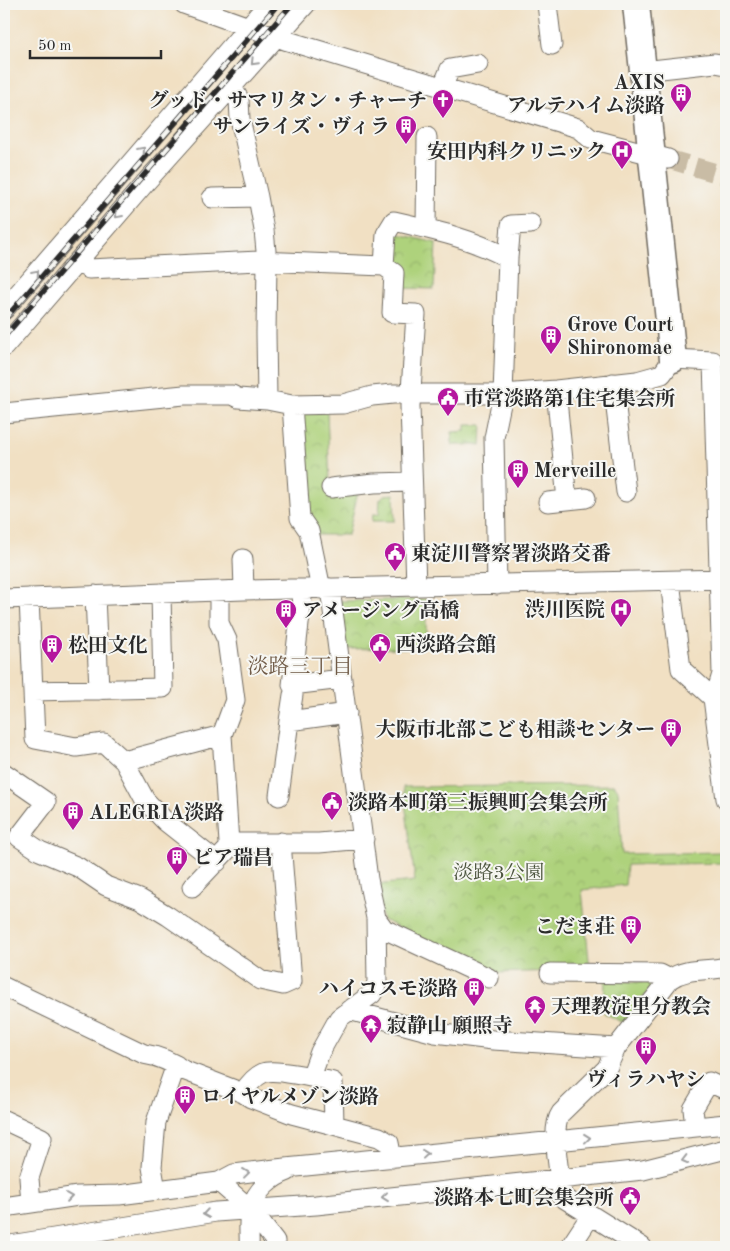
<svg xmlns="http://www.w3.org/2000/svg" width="730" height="1251" viewBox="0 0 730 1251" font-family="'Old Standard TT','Noto Serif JP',serif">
<defs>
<pattern id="grass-tufts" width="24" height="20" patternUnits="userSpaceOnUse" patternTransform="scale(1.25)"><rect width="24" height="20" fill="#aed27c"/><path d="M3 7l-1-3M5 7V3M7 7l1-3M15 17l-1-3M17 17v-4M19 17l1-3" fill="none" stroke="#96b46b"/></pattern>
<pattern id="park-crowns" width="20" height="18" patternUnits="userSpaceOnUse" patternTransform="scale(1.25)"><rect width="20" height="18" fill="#aed27c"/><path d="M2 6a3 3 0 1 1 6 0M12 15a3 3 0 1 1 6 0" fill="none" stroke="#96b46b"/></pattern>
</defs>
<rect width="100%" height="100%" fill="#f6f6f2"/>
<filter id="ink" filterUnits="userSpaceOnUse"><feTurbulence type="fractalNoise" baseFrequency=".02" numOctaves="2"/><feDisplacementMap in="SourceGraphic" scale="10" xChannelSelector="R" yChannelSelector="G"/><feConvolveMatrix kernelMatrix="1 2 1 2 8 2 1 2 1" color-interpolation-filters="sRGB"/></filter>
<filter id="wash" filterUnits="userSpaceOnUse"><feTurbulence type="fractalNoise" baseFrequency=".0096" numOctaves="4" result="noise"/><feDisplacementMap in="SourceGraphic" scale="20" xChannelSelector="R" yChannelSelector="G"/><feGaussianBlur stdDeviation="1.12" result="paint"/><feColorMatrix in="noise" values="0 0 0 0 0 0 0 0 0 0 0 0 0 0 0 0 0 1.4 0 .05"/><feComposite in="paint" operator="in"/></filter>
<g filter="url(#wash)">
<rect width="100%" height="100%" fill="#f1e0c3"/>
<!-- grass -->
<path fill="url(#grass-tufts)" stroke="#6c7e54" d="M 605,980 L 654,983 L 624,1023 L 604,1013 Z"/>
<!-- park -->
<path fill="url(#park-crowns)" stroke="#6c7e54" d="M 395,233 L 436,243 L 434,289 L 399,288 L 392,261 Z
M 300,412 L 327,412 L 330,483 L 358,492 L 348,535 L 315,535 L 305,521 Z
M 466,425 L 482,425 L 481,445 L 452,445 L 452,432 L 466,431 Z
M 394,494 L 395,521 L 372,521 L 373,514 L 379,514 L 380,499 L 384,495 Z
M 426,599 L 426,643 L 406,648 L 343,649 L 340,601 Z
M 614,785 L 618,790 L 622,854 L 722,852 L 723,863 L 627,865 L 625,885 L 582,890 L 590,970 L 494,973 L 383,920 L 374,885 L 415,881 L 403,787 Z"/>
</g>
<g filter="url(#ink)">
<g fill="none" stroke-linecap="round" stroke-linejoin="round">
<!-- street-tunnel -->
<path stroke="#c9bca5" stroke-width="19" stroke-dasharray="19 9" stroke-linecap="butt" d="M 668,159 L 726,176"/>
<!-- street casing -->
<g stroke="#706a60" stroke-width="21">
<path id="street" d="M 184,4 L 288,41 L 578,128 L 591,139 L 668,159
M 547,4 L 552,45
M 643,71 L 715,63 L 726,65
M 231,86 L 239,99 L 240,119 L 258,197 L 264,230 L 267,262 L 266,333 L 267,400
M 442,88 L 450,69 L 478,64
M 212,198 L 258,197
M 426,228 L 427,137
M 508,258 L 511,225 L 531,224
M 77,262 L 89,269 L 259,261 L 384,266 L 386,234 L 394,221 C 434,230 473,239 508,258 L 503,394 L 494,438 L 497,585
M 384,266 L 394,273 L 392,313 L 416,314 L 410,406 L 416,586
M 4,310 L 268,4
M 4,347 L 146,182 L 306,4
M 613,383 L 626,492
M 556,390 L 567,500
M 292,405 L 300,518 L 309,531 L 321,589
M 4,413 L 184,395 L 232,395 L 238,398 L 267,400 L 292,405 L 343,404 L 372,396 L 393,394 L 503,394 L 556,390 L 637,381 L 662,374 L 673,359 L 713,361 L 722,674 L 717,691 L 713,698 L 726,799
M 331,488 L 374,483 L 412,482
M 548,502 L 586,498
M 243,559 L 244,590
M 670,581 L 681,669 L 713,698
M 303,589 L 292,685 L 342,679
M 95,595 L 99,690
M 29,598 L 35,739 L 76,747 L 104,743 L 124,761 L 145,800 L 165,821 L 217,862
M 4,599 L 244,590 L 726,579
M 33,691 L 163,688 L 161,593
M 289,721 L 293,695
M 222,735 L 229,843
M 124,761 L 222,735 L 235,700 L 227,640 L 219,623 L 219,591
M 4,773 L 46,802 L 19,837 L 40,851 L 78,867 L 106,886 L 140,899 L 168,916 L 260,980 L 283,985 L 292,981 L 281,842
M 279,796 L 289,721 L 347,713
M 192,887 L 229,848 L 229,843 L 319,843 L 364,839
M 376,918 L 384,929 L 489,978
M 550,973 L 660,974 L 670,979
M 4,987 L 144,1054 C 157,1056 172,1062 183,1070 L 243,1093 L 251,1098 L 292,1114 L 379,1137 L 389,1143 L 392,1158
M 349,1010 L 435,1033 L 493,1040 L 616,1048
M 311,1077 L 320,1052 L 339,1018 L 372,994 L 377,983 L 376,918 L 368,879 L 330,588
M 243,1093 C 248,1085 254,1077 263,1073 C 274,1068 320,1079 333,1082 L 334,1125
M 4,1120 L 42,1138 L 29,1178 L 31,1203
M 695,1127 L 693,1109 L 709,1082 L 726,1090
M 219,1182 L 250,1209 L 275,1241 L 275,1247
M 156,1190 L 152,1167 L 156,1122 L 176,1065
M 4,1207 L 78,1196 L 119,1195 L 219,1182 L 234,1174 L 276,1169 L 726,1124
M 4,1246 L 216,1212 L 316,1205 L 643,1170 L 726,1149
M 249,1247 C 250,1235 247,1220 251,1208 C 256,1191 271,1177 288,1171
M 570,1247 L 591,1215
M 642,1247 L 562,1197 C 561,1176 549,1130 561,1113 L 607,1068 L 616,1048 L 670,979 C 688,967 706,972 726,967"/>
</g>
<!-- secondary casing -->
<g stroke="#706a60" stroke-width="29">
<path id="secondary" d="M 636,4 L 673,359"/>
</g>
<!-- street -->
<use href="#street" stroke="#fff" stroke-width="19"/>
<!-- secondary -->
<use href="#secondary" stroke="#fff" stroke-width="26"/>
<!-- rail casing -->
<g stroke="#2b2b2b" stroke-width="5.5">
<path id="rail" d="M 4,320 L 278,4
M 4,337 L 292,4"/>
</g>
<!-- rail -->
<use href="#rail" stroke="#f6f6f2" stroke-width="4" stroke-dasharray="11" stroke-linecap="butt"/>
</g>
<!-- one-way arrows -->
<defs><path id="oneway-chevron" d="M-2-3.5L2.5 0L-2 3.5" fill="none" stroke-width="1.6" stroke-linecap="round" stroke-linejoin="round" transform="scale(1.25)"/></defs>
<g stroke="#a0a0a0">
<use href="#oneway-chevron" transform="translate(254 62) rotate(134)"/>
<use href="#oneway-chevron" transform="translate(142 150) rotate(-49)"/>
<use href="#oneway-chevron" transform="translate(118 215) rotate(131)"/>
<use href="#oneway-chevron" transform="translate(36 273) rotate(-49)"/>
<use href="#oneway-chevron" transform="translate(587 1138) rotate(-6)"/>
<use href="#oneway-chevron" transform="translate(425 1154) rotate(-6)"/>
<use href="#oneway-chevron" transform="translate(685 1160) rotate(166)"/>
<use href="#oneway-chevron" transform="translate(246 1173) rotate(-7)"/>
<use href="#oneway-chevron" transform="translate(69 1197) rotate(-8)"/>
<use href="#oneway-chevron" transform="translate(385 1197) rotate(174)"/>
<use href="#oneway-chevron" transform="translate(206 1214) rotate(171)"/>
</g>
</g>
<!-- icons -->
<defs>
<g id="building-pin" transform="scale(1.125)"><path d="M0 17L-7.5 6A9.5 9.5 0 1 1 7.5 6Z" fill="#b5179e" stroke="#f6f6f2"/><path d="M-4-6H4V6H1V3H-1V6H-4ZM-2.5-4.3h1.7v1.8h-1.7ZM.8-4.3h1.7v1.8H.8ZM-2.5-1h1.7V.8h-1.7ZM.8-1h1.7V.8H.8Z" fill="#fff"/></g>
<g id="church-pin" transform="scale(1.125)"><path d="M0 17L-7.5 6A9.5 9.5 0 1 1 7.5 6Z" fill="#b5179e" stroke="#f6f6f2"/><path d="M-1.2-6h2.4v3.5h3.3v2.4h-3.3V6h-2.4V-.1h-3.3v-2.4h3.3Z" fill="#fff"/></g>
<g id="hospital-pin" transform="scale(1.125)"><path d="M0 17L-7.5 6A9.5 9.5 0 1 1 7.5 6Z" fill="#b5179e" stroke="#f6f6f2"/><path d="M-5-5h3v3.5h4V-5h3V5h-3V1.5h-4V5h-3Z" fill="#fff"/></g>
<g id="civic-pin" transform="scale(1.125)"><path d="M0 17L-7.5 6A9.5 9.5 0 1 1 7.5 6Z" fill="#b5179e" stroke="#f6f6f2"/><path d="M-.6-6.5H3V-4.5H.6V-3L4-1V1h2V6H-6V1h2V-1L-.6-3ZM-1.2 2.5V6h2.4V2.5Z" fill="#fff"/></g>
<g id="temple-pin" transform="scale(1.125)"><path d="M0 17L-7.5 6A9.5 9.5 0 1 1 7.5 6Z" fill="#b5179e" stroke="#f6f6f2"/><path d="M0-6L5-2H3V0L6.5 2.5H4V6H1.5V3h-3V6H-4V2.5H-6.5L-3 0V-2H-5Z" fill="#fff"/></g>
</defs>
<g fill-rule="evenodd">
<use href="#building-pin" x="681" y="94"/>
<use href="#church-pin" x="443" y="100"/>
<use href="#building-pin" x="406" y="126"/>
<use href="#hospital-pin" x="622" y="151"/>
<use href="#building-pin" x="551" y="336"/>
<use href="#civic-pin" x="448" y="398"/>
<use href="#building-pin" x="518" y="470"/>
<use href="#civic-pin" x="395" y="553"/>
<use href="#hospital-pin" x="621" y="609"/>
<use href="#building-pin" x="286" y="610"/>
<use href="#civic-pin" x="380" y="644"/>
<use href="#building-pin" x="52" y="645"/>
<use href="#building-pin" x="671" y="729"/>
<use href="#civic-pin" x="332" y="802"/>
<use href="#building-pin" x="73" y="812"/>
<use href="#building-pin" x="177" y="857"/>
<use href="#building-pin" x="631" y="926"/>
<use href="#building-pin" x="474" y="988"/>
<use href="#temple-pin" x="535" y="1006"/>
<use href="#temple-pin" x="371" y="1025"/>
<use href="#building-pin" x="646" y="1047"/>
<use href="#building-pin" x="185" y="1096"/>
<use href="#civic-pin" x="630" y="1197"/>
</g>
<g text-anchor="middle" stroke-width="4" stroke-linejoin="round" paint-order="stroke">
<!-- poi labels -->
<g font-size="20" font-weight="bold" fill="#2b2b2b" stroke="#f6f6f2" text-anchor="start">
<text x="665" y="89" text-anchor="end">AXIS<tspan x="665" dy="23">アルテハイム淡路</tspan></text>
<text x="427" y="107" text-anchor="end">グッド・サマリタン・チャーチ</text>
<text x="390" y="133" text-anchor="end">サンライズ・ヴィラ</text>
<text x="606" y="158" text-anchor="end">安田内科クリニック</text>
<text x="567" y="331">Grove Court<tspan x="567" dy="23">Shironomae</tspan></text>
<text x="464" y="405">市営淡路第1住宅集会所</text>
<text x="534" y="477">Merveille</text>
<text x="411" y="560">東淀川警察署淡路交番</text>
<text x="605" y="616" text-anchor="end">渋川医院</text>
<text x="302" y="617">アメージング高橋</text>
<text x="396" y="651">西淡路会館</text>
<text x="68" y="652">松田文化</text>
<text x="655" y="736" text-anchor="end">大阪市北部こども相談センター</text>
<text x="348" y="809">淡路本町第三振興町会集会所</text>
<text x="89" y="819">ALEGRIA淡路</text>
<text x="193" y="864">ピア瑞昌</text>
<text x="615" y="933" text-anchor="end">こだま荘</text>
<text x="458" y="995" text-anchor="end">ハイコスモ淡路</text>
<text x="551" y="1013">天理教淀里分教会</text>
<text x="387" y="1032">寂静山 願照寺</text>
<text x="646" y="1086" text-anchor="middle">ヴィラハヤシ</text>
<text x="201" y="1103">ロイヤルメゾン淡路</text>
<text x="614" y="1204" text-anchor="end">淡路本七町会集会所</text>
</g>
<!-- park labels -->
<g font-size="20" fill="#4c553f" stroke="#f6f6f2">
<text x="499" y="879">淡路3公園</text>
</g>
<!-- neighbourhood labels -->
<g font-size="21" fill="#705b47" stroke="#f6f6f2">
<text x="300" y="673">淡路三丁目</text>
</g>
</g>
<!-- margin -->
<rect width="730" height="1251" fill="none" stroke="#f6f6f2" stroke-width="20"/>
<!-- scale -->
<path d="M30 50v8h131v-8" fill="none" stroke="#2b2b2b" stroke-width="2.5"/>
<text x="38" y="50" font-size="15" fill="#2b2b2b" stroke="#f6f6f2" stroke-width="4" paint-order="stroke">50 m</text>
</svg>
